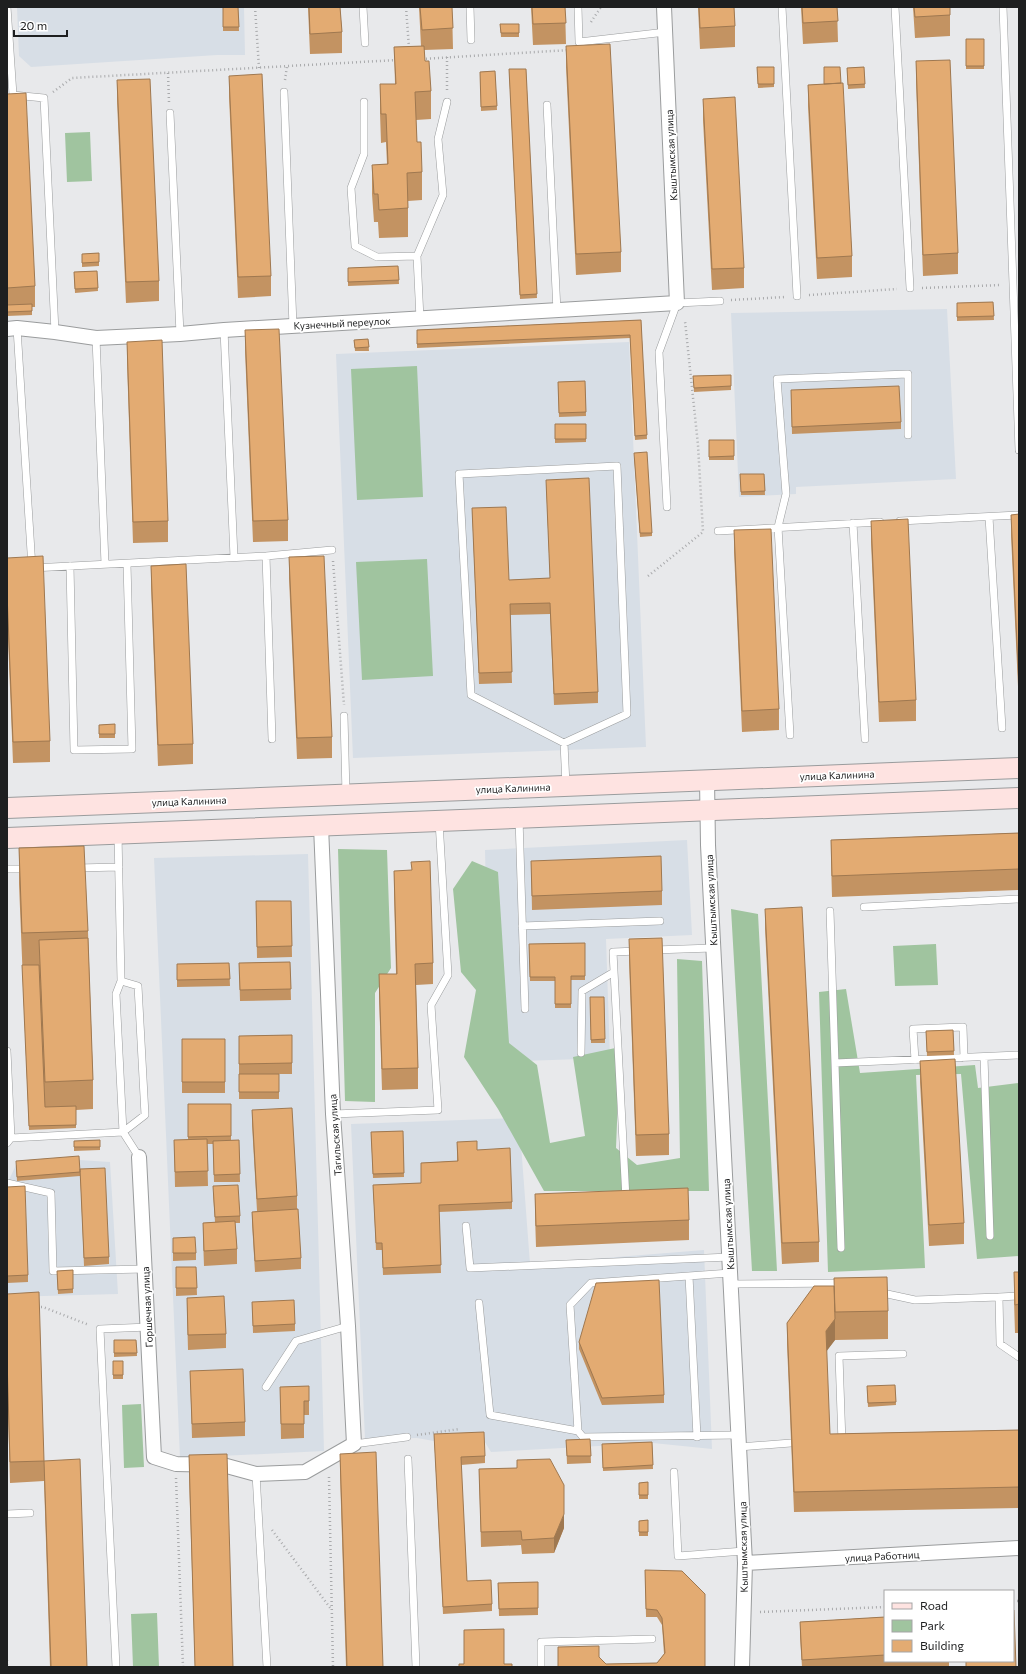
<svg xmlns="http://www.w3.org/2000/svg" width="1026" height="1674" viewBox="0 0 1026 1674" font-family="Commissioner,sans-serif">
<rect width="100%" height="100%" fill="#e8e9eb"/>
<!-- built -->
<path fill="#d7dee6" d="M 17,7 L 244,7 L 245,55 L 217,55 L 31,67 L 19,56 Z
M 947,309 L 956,479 L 796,487 L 796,494 L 739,497 L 731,313 Z
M 629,342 L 646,747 L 353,758 L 336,354 Z
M 687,840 L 692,935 L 606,939 L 610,1058 L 490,1062 L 485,850 Z
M 308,854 L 324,1451 L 180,1458 L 154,858 Z
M 519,1118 L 530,1264 L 704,1250 L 712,1449 L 653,1443 L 491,1452 L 483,1439 L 434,1441 L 417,1438 L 365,1439 L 351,1124 Z
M 79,1160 L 110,1162 L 118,1294 L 7,1297 L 7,1184 L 16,1165 Z"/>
<!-- green -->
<path fill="#a0c49f" d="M 90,132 L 92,181 L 67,182 L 65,133 Z
M 417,366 L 423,497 L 357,500 L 351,369 Z
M 427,559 L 433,676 L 362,680 L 356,562 Z
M 338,849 L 387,850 L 391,968 L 375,993 L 375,1102 L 345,1101 Z
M 472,861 L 498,872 L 509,1043 L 537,1065 L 550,1143 L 585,1136 L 573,1057 L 620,1047 L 616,1148 L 637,1165 L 680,1158 L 677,959 L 702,961 L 709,1191 L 544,1191 L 498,1109 L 464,1057 L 476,990 L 461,972 L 453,889 Z
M 731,909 L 758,914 L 777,1271 L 752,1271 Z
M 936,944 L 938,985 L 895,986 L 893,946 Z
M 846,989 L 860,1073 L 975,1065 L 978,1088 L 1019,1083 L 1019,1256 L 977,1259 L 961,1074 L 916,1075 L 925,1268 L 828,1272 L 819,992 Z
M 141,1404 L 144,1467 L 124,1468 L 122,1405 Z
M 157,1613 L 159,1667 L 133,1667 L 131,1614 Z"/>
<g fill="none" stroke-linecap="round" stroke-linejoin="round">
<!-- lane casing -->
<g stroke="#9a9c9d" stroke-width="8">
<path id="lane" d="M 7,7 L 13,95 L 44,98 L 55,332
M 363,7 L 365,43
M 470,7 L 471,40
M 578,7 L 579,42 L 666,32
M 782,7 L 797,296
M 895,7 L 910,288
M 1003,7 L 1019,450
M 284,92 L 293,326
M 364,102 L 364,154 L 351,188 L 355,246 L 377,257 L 417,256
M 547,105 L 557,311
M 170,113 L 180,334
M 420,319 L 417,256 L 443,195 L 438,139 L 447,102
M 17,328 L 32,568 L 266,556 L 332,550
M 224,330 L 234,557
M 96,338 L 105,564
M 667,507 L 659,352 L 677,303 L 720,301
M 989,517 L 1002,728
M 900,521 L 1019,515
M 853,523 L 865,739
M 718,531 L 880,522
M 266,556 L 272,739
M 70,566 L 74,750 L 132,749 L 127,564
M 344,716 L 346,794
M 790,735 L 778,527 L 786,494 L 777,379 L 908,374 L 908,435
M 564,743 L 471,695 L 459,474 L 617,466 L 627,714 L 564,743 L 566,785
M 519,818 L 525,1009
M 77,868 L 119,867
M 7,869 L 27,869
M 864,907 L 1019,899
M 830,911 L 841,1248
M 522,926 L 660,921
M 654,950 L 713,948
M 121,981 L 138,986 L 145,1115 L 123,1132 L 139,1157
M 7,1051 L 11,1138
M 581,1053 L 582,991 L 614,972
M 984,1057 L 990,1236
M 915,1060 L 913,1029 L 963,1027 L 964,1058
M 835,1063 L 1019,1055
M 333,1114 L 438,1110 L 431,1005 L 448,975 L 439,821
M 7,1143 L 11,1138 L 123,1132 L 116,994 L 121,981 L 118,834
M 7,1183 L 51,1193 L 53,1271 L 145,1269
M 626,1199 L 613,952 L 638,951
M 466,1226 L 470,1268 L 730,1257
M 730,1273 L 591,1283 L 570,1305 L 578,1431 L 583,1437 L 738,1435
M 689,1276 L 697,1437
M 731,1284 L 843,1283
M 878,1292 L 915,1300 L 999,1297
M 1019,1296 L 999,1297 L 1000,1344 L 1019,1357
M 479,1303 L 490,1415 L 578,1431
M 266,1387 L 296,1341 L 348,1326
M 842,1443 L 839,1356 L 903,1354
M 354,1444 L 407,1437
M 739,1447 L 791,1443
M 408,1459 L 416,1667
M 674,1472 L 678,1556 L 744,1551
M 256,1474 L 267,1667
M 7,1514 L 30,1513
M 116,1667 L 100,1329 L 149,1327
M 541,1667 L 541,1642 L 652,1639"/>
</g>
<!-- street casing -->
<g stroke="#9a9c9d" stroke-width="16">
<path id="street" d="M 7,329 L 17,328 L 55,332 L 96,338 L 180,334 L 224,330 L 677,303 L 664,7
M 707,780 L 708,845 L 745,1563 L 742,1667
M 139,1157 L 154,1457 L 176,1464 L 223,1465 L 256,1474 L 305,1472 L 354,1444 L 348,1326 L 333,1114 L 321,826
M 745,1563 L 1019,1548"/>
</g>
<!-- secondary casing -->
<g stroke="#9a9c9d" stroke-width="22">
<path id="secondary" d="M 7,808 L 1019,768
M 7,838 L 1019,798"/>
</g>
<!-- path -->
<path stroke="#a9aaac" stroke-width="2.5" stroke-dasharray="1 3" stroke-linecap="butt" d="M 255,7 L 259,68
M 406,7 L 409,48
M 591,22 L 601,7
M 447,57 L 447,91
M 422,59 L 569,50
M 168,73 L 169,102
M 285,80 L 287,66
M 53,92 L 72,78 L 397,60
M 922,288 L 1001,285
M 809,295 L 897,289
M 731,300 L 786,297
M 333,561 L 344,705
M 648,576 L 703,532 L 698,445 L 685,321
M 37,1307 L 43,1307 L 89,1325
M 417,1435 L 460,1429
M 329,1477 L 333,1667
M 176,1478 L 183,1667
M 272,1530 L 331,1609
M 1013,1601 L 1019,1601
M 760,1612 L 885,1607
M 7,1660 L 7,1667"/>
<!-- lane -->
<use href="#lane" stroke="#fff" stroke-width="7"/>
<!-- street -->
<use href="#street" stroke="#fff" stroke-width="14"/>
<!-- secondary -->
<use href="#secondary" stroke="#fee3e1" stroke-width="20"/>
</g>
<!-- wall -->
<path fill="#c39362" d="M 223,7 L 238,7 L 239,31 L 223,31 Z
M 308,7 L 340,7 L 342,32 L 342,53 L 310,54 Z
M 419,7 L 452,7 L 453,49 L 424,50 L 425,61 L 431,91 L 431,119 L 416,120 L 417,142 L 422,172 L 422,200 L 408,201 L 408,237 L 379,238 L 378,222 L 374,222 L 372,194 L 372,165 L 387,164 L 386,142 L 381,143 L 380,113 L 380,84 L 395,84 L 394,47 L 421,46 Z
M 531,7 L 565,7 L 566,44 L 533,45 Z
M 698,7 L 734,7 L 735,26 L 735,47 L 700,49 Z
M 801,7 L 837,7 L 838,42 L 803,44 Z
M 913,7 L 950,7 L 950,36 L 915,38 Z
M 500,24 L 519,24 L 519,37 L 501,37 Z
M 966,39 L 984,39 L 984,69 L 966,69 Z
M 566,46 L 621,252 L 621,272 L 576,275 L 566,67 Z
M 916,61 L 958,253 L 958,274 L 923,276 L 916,82 Z
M 757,67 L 774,67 L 774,87 L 758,88 Z
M 864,67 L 865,88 L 848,89 L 847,68 Z
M 509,69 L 526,69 L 537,298 L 520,299 Z
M 495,71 L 497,110 L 481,111 L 480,72 Z
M 229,76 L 271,276 L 271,296 L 238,298 L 229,96 Z
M 117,80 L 159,281 L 159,301 L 126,303 L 117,101 Z
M 841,83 L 852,256 L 852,277 L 817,279 L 808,106 L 808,85 Z
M 7,94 L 35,286 L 35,307 L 32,307 L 32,315 L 7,316 Z
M 703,99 L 744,268 L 744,288 L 712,290 L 703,120 Z
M 99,253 L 99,266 L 82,267 L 82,254 Z
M 398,266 L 399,284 L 348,286 L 348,268 Z
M 97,271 L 98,291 L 75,293 L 74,272 Z
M 993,302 L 994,320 L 957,321 L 957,303 Z
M 641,320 L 647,439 L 635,440 L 630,338 L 417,348 L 417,330 Z
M 245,330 L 288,520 L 288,541 L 253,542 L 245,351 Z
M 368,339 L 369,351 L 355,351 L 354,340 Z
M 127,342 L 168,521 L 168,542 L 133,543 L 127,362 Z
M 731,375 L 731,390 L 694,392 L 693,376 Z
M 585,381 L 586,416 L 559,417 L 558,382 Z
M 791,390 L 901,422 L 901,429 L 792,434 Z
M 555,424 L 586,424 L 586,442 L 555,443 Z
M 709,440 L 734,440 L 734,460 L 709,460 Z
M 634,456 L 652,533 L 652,536 L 640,537 Z
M 740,474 L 764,474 L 765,495 L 741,495 Z
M 546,480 L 598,692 L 598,703 L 554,705 L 550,614 L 510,615 L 512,683 L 479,684 L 472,508 L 509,580 L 550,578 Z
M 1019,514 L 1019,708 L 1011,535 L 1011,515 Z
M 871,521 L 916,700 L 916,721 L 879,722 L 871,542 Z
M 734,530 L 779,709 L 779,730 L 742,732 L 734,551 Z
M 289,557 L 332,737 L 332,758 L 297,759 L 289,578 Z
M 7,558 L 50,741 L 50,762 L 13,763 L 7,613 Z
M 151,566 L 193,744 L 193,764 L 158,766 L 151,586 Z
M 115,724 L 115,738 L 99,738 L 99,725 Z
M 1019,833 L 1019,890 L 832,897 L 831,861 L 831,840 Z
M 19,848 L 88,931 L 93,1080 L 93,1109 L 76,1110 L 76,1128 L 29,1130 L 19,884 Z
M 531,861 L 662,891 L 662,905 L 532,910 Z
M 394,871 L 433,963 L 433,984 L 416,985 L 418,1068 L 418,1089 L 382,1090 L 379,995 L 379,974 L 396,974 L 394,892 Z
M 256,901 L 291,901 L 292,957 L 257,958 Z
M 765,909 L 819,1242 L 819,1262 L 782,1264 L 765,929 Z
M 629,939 L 669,1134 L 669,1155 L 636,1156 L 629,960 Z
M 585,943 L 585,980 L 571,980 L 571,1008 L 555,1008 L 555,981 L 530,981 L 529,944 Z
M 290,962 L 291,1000 L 240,1001 L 239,963 Z
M 229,963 L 230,986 L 177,987 L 177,964 Z
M 590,997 L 604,997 L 605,1043 L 591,1043 Z
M 953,1030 L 954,1055 L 927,1056 L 926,1031 Z
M 292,1035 L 292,1074 L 274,1074 L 279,1074 L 279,1099 L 239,1099 L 239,1036 Z
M 182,1039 L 225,1039 L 225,1093 L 182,1093 Z
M 920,1061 L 964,1223 L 964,1244 L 929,1246 L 920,1082 Z
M 188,1104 L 231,1104 L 231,1140 L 239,1140 L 240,1182 L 214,1182 L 213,1144 L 207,1144 L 208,1186 L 175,1187 L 174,1140 L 188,1140 Z
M 252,1110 L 297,1196 L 297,1209 L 301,1258 L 301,1269 L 255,1272 L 252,1223 L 252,1212 L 257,1211 L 252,1124 Z
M 403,1131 L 404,1177 L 373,1178 L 371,1132 Z
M 100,1140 L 100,1150 L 74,1151 L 74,1141 Z
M 457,1142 L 477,1150 L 512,1202 L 512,1209 L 439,1212 L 441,1273 L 383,1275 L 382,1250 L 376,1250 L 373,1185 L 421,1183 L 421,1163 L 457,1161 Z
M 16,1165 L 80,1172 L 80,1176 L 17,1181 Z
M 80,1169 L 109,1257 L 109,1264 L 84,1266 Z
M 7,1187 L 28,1275 L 28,1282 L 7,1283 Z
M 213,1193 L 240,1216 L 240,1223 L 235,1223 L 237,1249 L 237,1264 L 204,1266 L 203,1238 L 203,1223 L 215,1222 Z
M 535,1194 L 689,1220 L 689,1240 L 536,1247 L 535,1215 Z
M 173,1238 L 196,1253 L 196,1260 L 173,1261 Z
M 176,1267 L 196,1267 L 197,1295 L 176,1296 Z
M 73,1270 L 73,1293 L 58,1294 L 57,1271 Z
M 1014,1272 L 1019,1272 L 1019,1333 L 1015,1333 L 1014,1301 Z
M 814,1286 L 888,1311 L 888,1339 L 835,1340 L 826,1351 L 830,1434 L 1019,1430 L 1019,1508 L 794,1512 L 787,1344 L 787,1323 Z
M 7,1294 L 44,1461 L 44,1481 L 10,1483 L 7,1378 Z
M 187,1298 L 226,1334 L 226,1348 L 188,1350 L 187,1312 Z
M 252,1302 L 295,1324 L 295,1331 L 253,1333 Z
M 114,1340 L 136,1340 L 137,1356 L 114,1357 Z
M 579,1342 L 664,1395 L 664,1403 L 602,1405 L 579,1349 Z
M 113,1361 L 123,1361 L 123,1379 L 113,1379 Z
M 190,1371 L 245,1422 L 245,1436 L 192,1438 Z
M 895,1385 L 896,1405 L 868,1407 L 867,1390 Z
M 309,1386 L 309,1415 L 304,1415 L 304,1438 L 281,1439 L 280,1387 Z
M 434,1434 L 485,1456 L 485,1463 L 461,1465 L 467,1581 L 492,1604 L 492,1611 L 443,1614 Z
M 590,1439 L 591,1463 L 567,1464 L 566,1440 Z
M 652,1442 L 653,1469 L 603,1471 L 602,1444 Z
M 340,1454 L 383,1667 L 346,1667 L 340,1474 Z
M 189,1455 L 233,1667 L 195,1667 L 189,1476 Z
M 517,1460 L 564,1528 L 554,1553 L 522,1554 L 521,1545 L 481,1547 L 479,1469 L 517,1468 Z
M 44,1461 L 87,1667 L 50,1667 L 44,1481 Z
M 648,1482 L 648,1499 L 639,1499 L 639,1483 Z
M 648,1520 L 648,1536 L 639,1536 L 639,1521 Z
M 645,1570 L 705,1667 L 558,1667 L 599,1657 L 606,1664 L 657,1663 L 664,1654 L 662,1625 L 657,1617 L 646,1617 Z
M 538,1582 L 538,1615 L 499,1616 L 498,1583 Z
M 885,1617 L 885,1661 L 949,1661 L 949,1666 L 929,1667 L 802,1667 L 800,1637 L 800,1622 Z"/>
<!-- shaded-wall -->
<path fill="#9f7850" d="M 835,1319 L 835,1340 L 826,1352 L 826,1331 Z
M 564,1514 L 564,1528 L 554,1553 L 554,1538 Z"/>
<!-- building -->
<path fill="#e3ab72" stroke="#9f7850" d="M 223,7 L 238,7 L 239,27 L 223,27 Z
M 309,7 L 340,7 L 342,32 L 310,34 Z
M 420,7 L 452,7 L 453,28 L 422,30 Z
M 532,7 L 565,7 L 566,23 L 533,24 Z
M 699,7 L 734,7 L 735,26 L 700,28 Z
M 802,7 L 837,7 L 838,21 L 803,23 Z
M 914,7 L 950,7 L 950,15 L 915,17 Z
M 500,24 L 519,24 L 519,33 L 501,33 Z
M 966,39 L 984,39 L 984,66 L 966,66 Z
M 610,44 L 621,252 L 576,254 L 566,46 Z
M 424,46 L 425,61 L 429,61 L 431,91 L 415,92 L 417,142 L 421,142 L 422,172 L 407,173 L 408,208 L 379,210 L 378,194 L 374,194 L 372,165 L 388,164 L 386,114 L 381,114 L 380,84 L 396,84 L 394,47 Z
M 950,60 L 958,253 L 923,255 L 916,61 Z
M 757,67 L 774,67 L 774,84 L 758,84 Z
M 824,67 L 840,67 L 841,83 L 824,84 Z
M 864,67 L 865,84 L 848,85 L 847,68 Z
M 509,69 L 526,69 L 537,294 L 520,295 Z
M 495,71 L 497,106 L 481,107 L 480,72 Z
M 262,74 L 271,276 L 238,277 L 229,76 Z
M 150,79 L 159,281 L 126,282 L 117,80 Z
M 843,83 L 852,256 L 817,258 L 808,85 Z
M 26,93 L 35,286 L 7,288 L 7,94 Z
M 735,97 L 744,268 L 712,269 L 703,99 Z
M 99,253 L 99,262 L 82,263 L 82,254 Z
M 398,266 L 399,280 L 348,282 L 348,268 Z
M 97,271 L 98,288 L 75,289 L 74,272 Z
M 993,302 L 994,316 L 957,317 L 957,303 Z
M 32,304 L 32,311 L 7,312 L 7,305 Z
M 641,320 L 647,435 L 635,436 L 630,335 L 417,344 L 417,330 Z
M 279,329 L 288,520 L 253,521 L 245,330 Z
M 368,339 L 369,347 L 355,348 L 354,340 Z
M 162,340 L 168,521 L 133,522 L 127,342 Z
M 731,375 L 731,386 L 694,388 L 693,376 Z
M 585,381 L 586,412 L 559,413 L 558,382 Z
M 899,386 L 901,422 L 792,427 L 791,390 Z
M 555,424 L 586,424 L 586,439 L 555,439 Z
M 709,440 L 734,440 L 734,456 L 709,457 Z
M 647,452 L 652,533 L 640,533 L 634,453 Z
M 740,474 L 764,474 L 765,491 L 741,492 Z
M 589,478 L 598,692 L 554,694 L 550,603 L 510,604 L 512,672 L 479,673 L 472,508 L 506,507 L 509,580 L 550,578 L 546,480 Z
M 1019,514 L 1019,687 L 1011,515 Z
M 908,519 L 916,700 L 879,702 L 871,521 Z
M 771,529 L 779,709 L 742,711 L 734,530 Z
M 43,556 L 50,741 L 13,742 L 7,593 L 7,558 Z
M 324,556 L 332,737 L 297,738 L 289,557 Z
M 186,564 L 193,744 L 158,745 L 151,566 Z
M 115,724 L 115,734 L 99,734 L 99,725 Z
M 1019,833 L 1019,869 L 832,876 L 831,840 Z
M 84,846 L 88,931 L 22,933 L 19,848 Z
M 661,856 L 662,891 L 532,896 L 531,861 Z
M 430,861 L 433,963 L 415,964 L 418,1068 L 382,1069 L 379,974 L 397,974 L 394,871 L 412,870 L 411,862 Z
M 256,901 L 291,901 L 292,946 L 257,947 Z
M 802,907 L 819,1242 L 782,1243 L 765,909 Z
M 88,938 L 93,1080 L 45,1082 L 39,940 Z
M 662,938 L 669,1134 L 636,1135 L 629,939 Z
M 585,943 L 585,976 L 571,976 L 571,1004 L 555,1004 L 555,977 L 530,977 L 529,944 Z
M 290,962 L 291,989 L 240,990 L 239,963 Z
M 229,963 L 230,979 L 177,980 L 177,964 Z
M 22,965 L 39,965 L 45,1107 L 76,1106 L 76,1125 L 29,1126 Z
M 590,997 L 604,997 L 605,1039 L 591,1040 Z
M 953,1030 L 954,1051 L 927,1052 L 926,1031 Z
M 292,1035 L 292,1063 L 239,1064 L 239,1036 Z
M 182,1039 L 225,1039 L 225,1082 L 182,1082 Z
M 955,1059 L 964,1223 L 929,1225 L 920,1061 Z
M 239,1074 L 279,1074 L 279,1092 L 239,1092 Z
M 188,1104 L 231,1104 L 231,1136 L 188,1137 Z
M 292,1108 L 297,1196 L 257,1199 L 252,1110 Z
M 403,1131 L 404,1173 L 373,1174 L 371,1132 Z
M 207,1139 L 208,1171 L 175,1172 L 174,1140 Z
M 100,1140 L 100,1147 L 74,1147 L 74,1141 Z
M 239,1140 L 240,1174 L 214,1175 L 213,1141 Z
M 477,1141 L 477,1150 L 510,1148 L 512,1202 L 439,1205 L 441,1265 L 383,1268 L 382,1243 L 376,1243 L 373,1185 L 421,1183 L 421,1163 L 458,1161 L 457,1142 Z
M 79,1156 L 80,1172 L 17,1177 L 16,1161 Z
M 105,1168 L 109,1257 L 84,1258 L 80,1169 Z
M 238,1185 L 240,1216 L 215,1217 L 213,1186 Z
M 25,1186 L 28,1275 L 7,1276 L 7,1187 Z
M 688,1188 L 689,1220 L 536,1226 L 535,1194 Z
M 298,1209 L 301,1258 L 255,1261 L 252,1212 Z
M 235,1221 L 237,1249 L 204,1251 L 203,1223 Z
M 195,1237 L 196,1253 L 173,1253 L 173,1238 Z
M 176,1267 L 196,1267 L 197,1288 L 176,1288 Z
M 73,1270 L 73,1289 L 58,1290 L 57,1271 Z
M 1014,1272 L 1019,1272 L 1019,1304 L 1015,1305 Z
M 887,1277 L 888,1311 L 835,1312 L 834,1278 Z
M 659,1280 L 664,1395 L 602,1398 L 579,1342 L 596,1283 Z
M 814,1286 L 834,1286 L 835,1319 L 826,1331 L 830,1434 L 1019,1430 L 1019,1487 L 794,1492 L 787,1323 Z
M 39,1292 L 44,1461 L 10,1462 L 7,1358 L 7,1294 Z
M 224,1296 L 226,1334 L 188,1335 L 187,1298 Z
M 294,1300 L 295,1324 L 253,1326 L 252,1302 Z
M 114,1340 L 136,1340 L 137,1353 L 114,1353 Z
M 113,1361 L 123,1361 L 123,1375 L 113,1375 Z
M 243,1369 L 245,1422 L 192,1424 L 190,1371 Z
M 895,1385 L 896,1402 L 868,1403 L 867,1386 Z
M 309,1386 L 309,1401 L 304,1401 L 304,1424 L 281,1424 L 280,1387 Z
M 484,1432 L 485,1456 L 461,1457 L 467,1581 L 491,1580 L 492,1604 L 443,1607 L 434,1434 Z
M 590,1439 L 591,1456 L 567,1456 L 566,1440 Z
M 652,1442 L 653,1465 L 603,1468 L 602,1444 Z
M 376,1452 L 383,1667 L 347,1667 L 340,1454 Z
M 227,1454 L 233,1667 L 195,1667 L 189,1455 Z
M 80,1459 L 87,1667 L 51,1667 L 44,1461 Z
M 550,1459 L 564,1485 L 564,1514 L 554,1538 L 522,1540 L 521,1531 L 481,1532 L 479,1469 L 517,1468 L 517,1460 Z
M 648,1482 L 648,1495 L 639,1495 L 639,1483 Z
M 648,1520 L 648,1532 L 639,1532 L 639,1521 Z
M 645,1570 L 682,1571 L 705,1594 L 705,1667 L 558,1667 L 558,1647 L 599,1646 L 599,1657 L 606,1664 L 657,1663 L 665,1653 L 662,1618 L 657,1610 L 646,1609 Z
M 538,1582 L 538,1608 L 499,1609 L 498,1583 Z
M 1013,1610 L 1014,1610 L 1016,1667 L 966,1667 L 966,1661 L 1013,1661 Z
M 885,1617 L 885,1655 L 802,1660 L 800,1622 Z
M 504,1629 L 504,1664 L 512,1664 L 512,1667 L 459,1667 L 459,1664 L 464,1664 L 464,1630 Z"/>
<g text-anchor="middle" stroke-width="3.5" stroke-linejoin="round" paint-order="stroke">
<!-- street labels -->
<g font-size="10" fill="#1e1f20" stroke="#fff">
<text transform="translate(671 155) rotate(-93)" y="4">Кыштымская улица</text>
<text transform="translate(342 323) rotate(-3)" y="4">Кузнечный переулок</text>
<text transform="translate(837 775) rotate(-2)" y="4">улица Калинина</text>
<text transform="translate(513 788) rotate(-2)" y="4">улица Калинина</text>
<text transform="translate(189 801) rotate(-2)" y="4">улица Калинина</text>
<text transform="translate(711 900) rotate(-93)" y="4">Кыштымская улица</text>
<text transform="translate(335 1135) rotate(-94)" y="4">Тагильская улица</text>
<text transform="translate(728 1224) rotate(-93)" y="4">Кыштымская улица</text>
<text transform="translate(147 1307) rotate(-93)" y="4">Горшечная улица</text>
<text transform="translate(743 1547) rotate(-91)" y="4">Кыштымская улица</text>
<text transform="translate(882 1556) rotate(-3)" y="4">улица Работниц</text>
</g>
</g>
<!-- border -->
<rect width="1026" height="1674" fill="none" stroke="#1e1f20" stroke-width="16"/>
<!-- legend -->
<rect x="884" y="1590" width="130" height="72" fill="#ffffff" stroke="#a5a5a6"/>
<rect x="892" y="1603" width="20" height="6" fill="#fee3e1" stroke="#a5a5a6"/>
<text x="920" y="1610" font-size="12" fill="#1e1f20">Road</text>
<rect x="892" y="1620" width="20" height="12" fill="#a0c49f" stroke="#a5a5a6"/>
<text x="920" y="1630" font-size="12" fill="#1e1f20">Park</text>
<rect x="892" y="1640" width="20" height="12" fill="#e3ab72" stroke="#a5a5a6"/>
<text x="920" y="1650" font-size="12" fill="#1e1f20">Building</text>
<!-- scale -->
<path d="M14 30v6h53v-6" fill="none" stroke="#1e1f20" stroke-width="2"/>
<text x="20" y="30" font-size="12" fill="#1e1f20" stroke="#ffffff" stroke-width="3" paint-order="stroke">20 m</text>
</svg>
